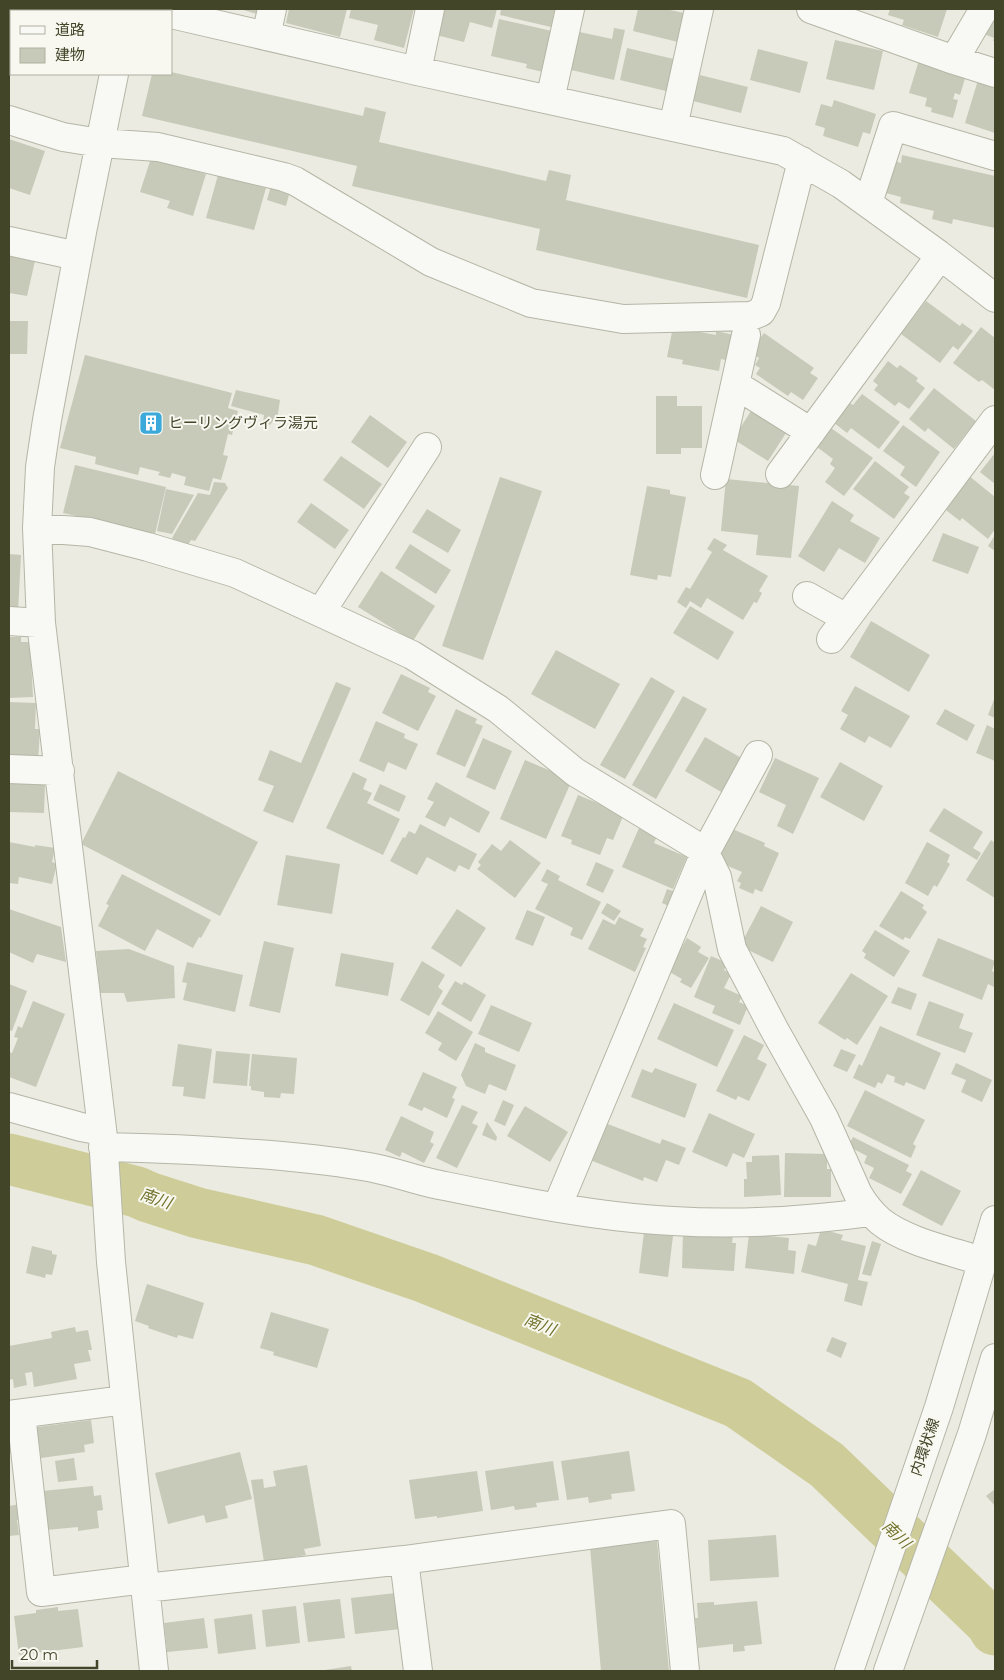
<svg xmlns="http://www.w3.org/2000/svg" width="1004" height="1680" viewBox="0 0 1004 1680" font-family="Montserrat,'Noto Sans JP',sans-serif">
<rect width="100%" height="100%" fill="#ebebe1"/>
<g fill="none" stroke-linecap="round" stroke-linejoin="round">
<!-- river -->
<path stroke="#cecd99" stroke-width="51" d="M 9,1159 L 137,1192 L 148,1197 L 198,1213 L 316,1240 L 426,1278 L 738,1403 L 827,1465 L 991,1623 L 995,1630"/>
</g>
<!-- building -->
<path fill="#c7cab8" d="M 240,9 L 259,9 L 257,14 Z
M 289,9 L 347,9 L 340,37 L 286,23 Z
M 351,9 L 414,9 L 404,48 L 374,40 L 378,25 L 349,18 Z
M 443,9 L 497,9 L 492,28 L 470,22 L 464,42 L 436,35 Z
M 501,9 L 555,9 L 551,27 L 500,15 Z
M 638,9 L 665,9 L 689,14 L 682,43 L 633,31 Z
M 890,9 L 947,9 L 938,37 L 902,25 L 904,20 L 888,15 Z
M 995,9 L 995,41 L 993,41 L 994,38 L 984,34 Z
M 499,19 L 552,31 L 543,72 L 526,68 L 527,64 L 491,56 Z
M 614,28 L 625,30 L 614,80 L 567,69 L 575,31 L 612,39 Z
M 835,40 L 883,51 L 874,90 L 826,79 Z
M 627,48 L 678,60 L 670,92 L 620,80 Z
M 758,49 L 808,62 L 800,93 L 750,80 Z
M 919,60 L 966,75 L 960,95 L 955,93 L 953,99 L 958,100 L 953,118 L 931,112 L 932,108 L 925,106 L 927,98 L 909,93 Z
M 171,72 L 363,116 L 365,107 L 386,112 L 379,142 L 546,181 L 549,170 L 571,175 L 566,200 L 759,245 L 747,298 L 536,250 L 540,229 L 352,186 L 357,166 L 142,116 L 152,74 L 171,74 Z
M 700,75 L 748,87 L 741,113 L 693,101 Z
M 978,80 L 995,85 L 995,133 L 965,123 Z
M 834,100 L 876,114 L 870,134 L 863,132 L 858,147 L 823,136 L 825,128 L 815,125 L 821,104 L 832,107 Z
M 9,139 L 45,151 L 30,195 L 9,188 Z
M 902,155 L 995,176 L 995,228 L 953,219 L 952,224 L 932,219 L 934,211 L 900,203 L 901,197 L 886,193 L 894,161 L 901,163 Z
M 151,158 L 206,174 L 193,216 L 167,208 L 170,201 L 140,192 Z
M 218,175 L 266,188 L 254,230 L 206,218 Z
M 271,186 L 290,191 L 286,206 L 267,200 Z
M 9,255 L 35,261 L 27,296 L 9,293 Z
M 926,301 L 960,326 L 962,323 L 973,331 L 958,350 L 953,346 L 940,363 L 901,334 Z
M 9,321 L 28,321 L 27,354 L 9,354 Z
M 673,327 L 716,335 L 716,331 L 734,335 L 730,361 L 721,359 L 719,371 L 682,364 L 683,360 L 667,357 Z
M 981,327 L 995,338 L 995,390 L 982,380 L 979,382 L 953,363 Z
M 764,333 L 814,368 L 810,373 L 818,378 L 803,400 L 791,392 L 788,396 L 756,374 L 760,368 L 755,365 L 759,358 L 750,352 Z
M 85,355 L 232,393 L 228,408 L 238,411 L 232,435 L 228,434 L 223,455 L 228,456 L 221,480 L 213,478 L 209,491 L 184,485 L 186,477 L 172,473 L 170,478 L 158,475 L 160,472 L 140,467 L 138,475 L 95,464 L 96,457 L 60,448 Z
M 888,361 L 897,368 L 900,365 L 918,378 L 916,381 L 925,388 L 909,409 L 899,402 L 895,406 L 874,390 L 878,385 L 873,381 Z
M 934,388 L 976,421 L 954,449 L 928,428 L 925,432 L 909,419 Z
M 236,390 L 280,400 L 278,414 L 270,425 L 263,422 L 264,415 L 231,406 Z
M 862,394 L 900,422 L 879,449 L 851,428 L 847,433 L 833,422 L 848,402 L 853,405 Z
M 656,396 L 677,396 L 677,406 L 702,406 L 702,448 L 681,448 L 681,454 L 656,454 Z
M 751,411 L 786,433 L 768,461 L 733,439 Z
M 370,415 L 407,442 L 388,468 L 351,442 Z
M 903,425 L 940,452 L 916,487 L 900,475 L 905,467 L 883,451 Z
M 831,428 L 873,458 L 844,496 L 825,482 L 835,468 L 830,464 L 833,459 L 817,447 Z
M 995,453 L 995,484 L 980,472 Z
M 341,456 L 382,484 L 364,509 L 323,480 Z
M 875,461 L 909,487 L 904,493 L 910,497 L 894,519 L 853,489 Z
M 75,465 L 166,487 L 155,534 L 63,513 Z
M 968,475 L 995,497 L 995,529 L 988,539 L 962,518 L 960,521 L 942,507 Z
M 500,477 L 542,491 L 483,660 L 442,646 Z
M 726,479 L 799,486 L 791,558 L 756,555 L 758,535 L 721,531 Z
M 214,482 L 225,483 L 228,488 L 195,541 L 191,540 L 188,545 L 173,539 L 172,538 L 198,493 L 210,495 Z
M 647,486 L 670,490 L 670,494 L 686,497 L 671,577 L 658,575 L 657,580 L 630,575 Z
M 166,489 L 194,495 L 172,534 L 157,531 Z
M 832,501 L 854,515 L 850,521 L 880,538 L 865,563 L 839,548 L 824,572 L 798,556 Z
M 311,503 L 349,530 L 335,549 L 297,522 Z
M 427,509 L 461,530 L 448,553 L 412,532 Z
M 943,533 L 979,547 L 968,574 L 932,561 Z
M 995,535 L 995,551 L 988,546 Z
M 714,538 L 727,545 L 723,550 L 768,576 L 759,591 L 762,593 L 757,603 L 754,602 L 743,620 L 707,598 L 701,608 L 690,601 L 686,608 L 677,602 L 686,587 L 690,589 L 712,552 L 707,549 Z
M 410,544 L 451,570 L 436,594 L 395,568 Z
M 9,554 L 21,555 L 18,612 L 9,612 Z
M 381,571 L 435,606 L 413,641 L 358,607 Z
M 690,606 L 734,632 L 718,660 L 673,633 Z
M 871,621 L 930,655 L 909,692 L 850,657 Z
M 9,637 L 21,637 L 21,642 L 30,642 L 33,697 L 9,698 Z
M 556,650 L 620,684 L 595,729 L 531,694 Z
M 401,674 L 430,688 L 428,692 L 436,696 L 418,731 L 382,713 Z
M 651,677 L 675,691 L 625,779 L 600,765 Z
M 336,682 L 351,688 L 293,823 L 263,811 L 274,786 L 258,780 L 270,750 L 301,763 Z
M 855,686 L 910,716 L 891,748 L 869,736 L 865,743 L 840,729 L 848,715 L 841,711 Z
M 683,696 L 707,709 L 656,799 L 632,785 Z
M 995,697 L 995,718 L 988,715 Z
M 9,702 L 36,703 L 35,729 L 40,729 L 38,762 L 9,760 Z
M 456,709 L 477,719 L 475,723 L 483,726 L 465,767 L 436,754 Z
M 945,709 L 975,725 L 967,741 L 936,724 Z
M 376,721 L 405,734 L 404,738 L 418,744 L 406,770 L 388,762 L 384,772 L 359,761 Z
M 987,725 L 995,729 L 995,761 L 976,753 Z
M 705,737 L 743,759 L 723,793 L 685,771 Z
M 483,738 L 512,751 L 495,790 L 466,777 Z
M 775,758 L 819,778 L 793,834 L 777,826 L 786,805 L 759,792 Z
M 525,760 L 572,780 L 546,839 L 500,819 Z
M 840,762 L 883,786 L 864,821 L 820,797 Z
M 118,771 L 258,842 L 220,916 L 81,844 Z
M 353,772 L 367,779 L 363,789 L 372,793 L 367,803 L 400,819 L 383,855 L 326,828 Z
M 436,782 L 490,812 L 479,833 L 450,817 L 445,827 L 425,817 L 434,802 L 427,799 Z
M 9,783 L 45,785 L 44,813 L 9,812 Z
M 380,784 L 406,796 L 399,812 L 373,800 Z
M 578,795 L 624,814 L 613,840 L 607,838 L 600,855 L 571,844 L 572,840 L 561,836 Z
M 944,808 L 983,832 L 973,848 L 981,853 L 977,860 L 929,831 Z
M 420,824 L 477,854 L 469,870 L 459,865 L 455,872 L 427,857 L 417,875 L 390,861 L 403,837 L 405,838 L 409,831 L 415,834 Z
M 639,828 L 657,836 L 654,843 L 687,857 L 673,889 L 622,867 Z
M 730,828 L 765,843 L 764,846 L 779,853 L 762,892 L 755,889 L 753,894 L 739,888 L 741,883 L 737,881 L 742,872 L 716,861 Z
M 510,840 L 541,863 L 515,898 L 477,869 L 481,865 L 478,862 L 492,844 L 501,851 Z
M 991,840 L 995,843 L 995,898 L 966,880 Z
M 9,842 L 35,847 L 35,845 L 55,848 L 52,862 L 57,864 L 52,884 L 19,877 L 18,884 L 9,883 Z
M 927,842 L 950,855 L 947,862 L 950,864 L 937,887 L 934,885 L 928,896 L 905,883 Z
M 286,855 L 340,864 L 332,914 L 277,905 Z
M 596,862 L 614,870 L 603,893 L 586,885 Z
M 547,869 L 560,876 L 558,880 L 601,902 L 582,940 L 570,935 L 573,928 L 535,909 L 548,884 L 541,881 Z
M 122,874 L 211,920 L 201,938 L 199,937 L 193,948 L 157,929 L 145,951 L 98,926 L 109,905 L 106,904 Z
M 667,889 L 676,892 L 671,907 L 662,903 Z
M 901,891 L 924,905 L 922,908 L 927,912 L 910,939 L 905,937 L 903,940 L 879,926 Z
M 607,903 L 621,911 L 614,921 L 601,913 Z
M 761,906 L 793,922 L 773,962 L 740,946 Z
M 9,909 L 61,927 L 66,962 L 37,954 L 33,963 L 9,952 Z
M 457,909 L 486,928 L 461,967 L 431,948 Z
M 527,910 L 545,917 L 533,946 L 515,939 Z
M 619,917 L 644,929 L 640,936 L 647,939 L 643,947 L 646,948 L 635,972 L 588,949 L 603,919 L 615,925 Z
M 875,930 L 910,951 L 894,977 L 864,958 L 866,954 L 862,951 Z
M 687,938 L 701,947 L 698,952 L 709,958 L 691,988 L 680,982 L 682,979 L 668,971 Z
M 938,938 L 995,961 L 992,971 L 995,973 L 995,983 L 994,987 L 988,984 L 982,1000 L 922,976 Z
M 264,941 L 294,948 L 280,1013 L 249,1006 Z
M 129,949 L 174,966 L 175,998 L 127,1002 L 124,993 L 100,993 L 96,951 Z
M 341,953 L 394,963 L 388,996 L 335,986 Z
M 711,956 L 727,963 L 724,970 L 731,974 L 724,988 L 742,996 L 739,1002 L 748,1006 L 740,1025 L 712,1013 L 715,1006 L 694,997 Z
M 422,961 L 445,975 L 438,987 L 443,991 L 429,1016 L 400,1000 Z
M 187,962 L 243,975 L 235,1012 L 183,1000 L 187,983 L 182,982 Z
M 851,973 L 888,996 L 857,1045 L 847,1038 L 845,1040 L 818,1023 Z
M 455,981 L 462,985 L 464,982 L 486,995 L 471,1022 L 441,1004 Z
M 9,984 L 27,991 L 12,1031 L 9,1030 Z
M 898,987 L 917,994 L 911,1010 L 891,1003 Z
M 33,1001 L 65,1014 L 36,1087 L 9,1077 L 9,1052 L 12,1053 L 18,1038 L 14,1037 L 18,1026 L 22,1028 Z
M 929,1001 L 964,1014 L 959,1028 L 973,1033 L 965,1053 L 916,1035 Z
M 674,1003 L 734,1030 L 717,1067 L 657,1039 Z
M 491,1005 L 532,1023 L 519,1052 L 478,1034 Z
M 438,1011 L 473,1032 L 456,1061 L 438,1050 L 442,1043 L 425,1033 Z
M 880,1026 L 941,1053 L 925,1090 L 906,1082 L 904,1086 L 894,1082 L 895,1077 L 887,1074 L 882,1084 L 878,1082 L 875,1088 L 853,1078 L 859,1064 L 862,1066 Z
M 744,1035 L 764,1045 L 757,1059 L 767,1064 L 749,1101 L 738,1096 L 736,1100 L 716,1091 Z
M 475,1043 L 485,1048 L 485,1052 L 516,1065 L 506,1091 L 489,1084 L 485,1094 L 466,1086 L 461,1075 Z
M 178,1044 L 212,1049 L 205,1099 L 183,1096 L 184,1087 L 172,1086 Z
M 841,1049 L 856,1055 L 847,1072 L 833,1066 Z
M 216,1051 L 250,1054 L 247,1086 L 213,1083 Z
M 252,1054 L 297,1058 L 294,1094 L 281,1093 L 280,1098 L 264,1097 L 264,1092 L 251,1090 L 251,1086 L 249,1086 Z
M 956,1063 L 992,1080 L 982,1102 L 961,1092 L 966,1080 L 951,1074 Z
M 655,1068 L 697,1084 L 685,1118 L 631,1097 L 642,1069 L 652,1073 Z
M 423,1072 L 457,1087 L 452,1098 L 455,1099 L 447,1118 L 424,1107 L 422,1111 L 408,1105 Z
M 865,1090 L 925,1120 L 913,1144 L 916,1146 L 911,1158 L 847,1126 Z
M 503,1100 L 514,1105 L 505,1126 L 494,1121 Z
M 462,1105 L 478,1112 L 472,1123 L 478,1126 L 457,1168 L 436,1158 Z
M 525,1106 L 568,1132 L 550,1162 L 507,1136 Z
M 709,1113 L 755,1134 L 744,1158 L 733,1153 L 727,1167 L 692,1152 Z
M 401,1116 L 434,1132 L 430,1142 L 434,1144 L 424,1163 L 402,1152 L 400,1157 L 385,1150 Z
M 487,1122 L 497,1137 L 496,1141 L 482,1135 Z
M 605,1123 L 660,1144 L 662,1139 L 686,1148 L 679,1165 L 666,1160 L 657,1182 L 644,1177 L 643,1181 L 590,1160 Z
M 853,1137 L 909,1165 L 906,1171 L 912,1174 L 901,1194 L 869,1178 L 874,1168 L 864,1163 L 867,1156 L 848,1146 Z
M 785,1153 L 827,1154 L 827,1169 L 831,1169 L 831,1197 L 784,1197 Z
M 779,1155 L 781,1195 L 744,1197 L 744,1179 L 747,1179 L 746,1162 L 752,1162 L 752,1156 Z
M 921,1170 L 961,1191 L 942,1226 L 902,1205 Z
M 821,1229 L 843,1235 L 841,1240 L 866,1246 L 858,1280 L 868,1282 L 862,1306 L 844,1301 L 848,1284 L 801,1272 L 808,1244 L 816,1246 Z
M 644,1232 L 673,1236 L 668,1277 L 639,1273 Z
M 683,1232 L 733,1235 L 732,1243 L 736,1243 L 734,1271 L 682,1268 Z
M 749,1234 L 789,1238 L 788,1250 L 796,1251 L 794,1274 L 745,1268 Z
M 872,1241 L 881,1244 L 871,1276 L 862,1274 Z
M 32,1246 L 52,1251 L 52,1254 L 57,1255 L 52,1275 L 46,1274 L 45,1278 L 26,1273 Z
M 147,1284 L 204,1303 L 193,1339 L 178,1335 L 177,1338 L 148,1328 L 149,1326 L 135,1321 Z
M 271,1312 L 329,1329 L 317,1368 L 273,1355 L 274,1352 L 260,1348 Z
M 75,1327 L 76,1332 L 88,1330 L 92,1350 L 88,1350 L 91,1361 L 74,1364 L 77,1379 L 34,1387 L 32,1372 L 25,1373 L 27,1385 L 14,1388 L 13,1379 L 9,1380 L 9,1346 L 52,1338 L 51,1332 Z
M 832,1337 L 847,1343 L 841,1358 L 826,1351 Z
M 91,1420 L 94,1443 L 84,1445 L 85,1452 L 41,1458 L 37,1427 Z
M 629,1451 L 635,1491 L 611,1494 L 612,1499 L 589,1503 L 588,1497 L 567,1500 L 561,1461 Z
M 240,1452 L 252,1499 L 225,1506 L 228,1518 L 206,1523 L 204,1515 L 168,1524 L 155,1473 Z
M 74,1458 L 77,1480 L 58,1482 L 55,1461 Z
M 553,1461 L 559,1500 L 536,1503 L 537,1507 L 515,1510 L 514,1506 L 491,1510 L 485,1471 Z
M 307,1465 L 321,1546 L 304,1549 L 306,1555 L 264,1562 L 251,1480 L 263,1479 L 264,1488 L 276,1486 L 273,1471 Z
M 477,1471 L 483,1511 L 437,1518 L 437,1516 L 415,1519 L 409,1480 Z
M 93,1486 L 94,1496 L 101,1495 L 103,1510 L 97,1511 L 99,1528 L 78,1531 L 78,1527 L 46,1530 L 42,1491 Z
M 995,1489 L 995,1506 L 986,1496 Z
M 20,1504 L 22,1519 L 17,1520 L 19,1535 L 9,1536 L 9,1506 Z
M 776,1535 L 779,1577 L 710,1581 L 708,1540 Z
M 657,1541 L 669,1671 L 601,1671 L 590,1547 Z
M 396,1593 L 401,1629 L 355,1634 L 351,1598 Z
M 340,1599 L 345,1638 L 308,1642 L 303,1603 Z
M 757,1601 L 762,1644 L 744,1646 L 745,1651 L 733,1652 L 733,1644 L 698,1648 L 695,1618 L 698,1618 L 697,1603 L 714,1602 L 714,1605 Z
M 296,1606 L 300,1643 L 266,1647 L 262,1610 Z
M 58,1607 L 58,1611 L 78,1609 L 83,1647 L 19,1655 L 14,1616 L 36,1613 L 36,1610 Z
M 252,1614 L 256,1649 L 218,1654 L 214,1619 Z
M 204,1618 L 208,1648 L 167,1652 L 164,1623 Z
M 351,1666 L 352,1671 L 325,1671 L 325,1670 Z"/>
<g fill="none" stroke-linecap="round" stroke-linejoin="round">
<!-- minor casing -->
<g stroke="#b5b6a6" stroke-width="30">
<path id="minor" d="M 811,9 L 954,60 L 995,73
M 127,11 L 127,9
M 171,14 L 417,71 L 783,151 L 841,184 L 938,254 L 995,298
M 266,36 L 272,9
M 954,60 L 984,9
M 417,71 L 430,9
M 114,74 L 82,232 L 47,420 L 40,467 L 37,528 L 41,623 L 103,1137 L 111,1262 L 154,1671
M 550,100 L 570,9
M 9,120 L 63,137 L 100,143 L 158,147 L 284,177 L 295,181 L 431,262 L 531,303 L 623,319 L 751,316 L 761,312 L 766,303 L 802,161
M 673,127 L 699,9
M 868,203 L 893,126 L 995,156
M 9,241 L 77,256
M 736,385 L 811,432
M 780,474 L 940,256
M 715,475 L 746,335
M 37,528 L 90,532 L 148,547 L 235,573 L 412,655 L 498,709 L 575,772 L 700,848 L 705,853 L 717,877 L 732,949 L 774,1029 L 824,1118 L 858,1194 C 864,1204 871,1213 880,1221 C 906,1242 952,1251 984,1262
M 807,596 L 846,618
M 321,612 L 427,447
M 9,621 L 41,623
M 831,639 L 995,420
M 9,769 L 60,771
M 9,1107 L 81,1127 L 102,1131
M 103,1147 C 163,1148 222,1151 282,1156 C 314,1159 347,1162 378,1169 C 397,1173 416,1180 435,1184 C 513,1200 593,1217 673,1221 C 739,1225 805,1221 871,1212
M 557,1207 L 705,853 L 758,755
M 21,1414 L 41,1592 L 144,1579
M 9,1415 L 125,1400
M 404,1560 L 418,1671
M 145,1588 L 404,1560 L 671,1524 L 685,1671
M 849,1671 L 939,1407 L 995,1220
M 888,1671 L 972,1434 L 995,1358"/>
</g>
<!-- minor -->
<use href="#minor" stroke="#f8f9f4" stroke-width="28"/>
</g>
<!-- icons -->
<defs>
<g id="building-square" transform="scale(1.25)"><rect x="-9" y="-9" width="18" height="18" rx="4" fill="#3baadb" stroke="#f8f8f1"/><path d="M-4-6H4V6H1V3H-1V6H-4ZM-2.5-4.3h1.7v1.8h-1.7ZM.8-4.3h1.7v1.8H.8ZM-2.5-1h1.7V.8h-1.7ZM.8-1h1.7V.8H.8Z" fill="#fff"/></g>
</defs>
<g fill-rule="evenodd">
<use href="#building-square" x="151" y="423"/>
</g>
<g text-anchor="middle" stroke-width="4" stroke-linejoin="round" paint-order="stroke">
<!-- poi labels -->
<g font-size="15" fill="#424528" stroke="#f8f8f1" text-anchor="start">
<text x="168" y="428">ヒーリングヴィラ湯元</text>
</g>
<!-- street labels -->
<g font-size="15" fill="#424528" stroke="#f8f8f1">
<text transform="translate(925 1447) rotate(-71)" y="5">内環状線</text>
</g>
<!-- water labels -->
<g font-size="16" font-style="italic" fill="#71722a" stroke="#f8f8f1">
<text transform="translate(156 1198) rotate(19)" y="6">南川</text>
<text transform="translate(540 1324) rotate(22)" y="6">南川</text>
<text transform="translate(897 1534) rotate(44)" y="6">南川</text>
</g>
</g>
<!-- border -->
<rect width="1004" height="1680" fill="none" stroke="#424528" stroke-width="20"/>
<!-- legend -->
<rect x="10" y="10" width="162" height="65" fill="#f8f8f1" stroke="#afb0a1"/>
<rect x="20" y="26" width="25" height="8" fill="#f8f9f4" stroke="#afb0a1"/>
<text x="55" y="35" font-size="15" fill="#424528">道路</text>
<rect x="20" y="48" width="25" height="15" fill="#c7cab8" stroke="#afb0a1"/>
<text x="55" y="60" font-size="15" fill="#424528">建物</text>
<!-- scale -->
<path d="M12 1660v8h85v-8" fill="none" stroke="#424528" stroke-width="2.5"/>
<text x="20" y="1660" font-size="15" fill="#424528" stroke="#f8f8f1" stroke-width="4" paint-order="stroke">20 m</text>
</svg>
